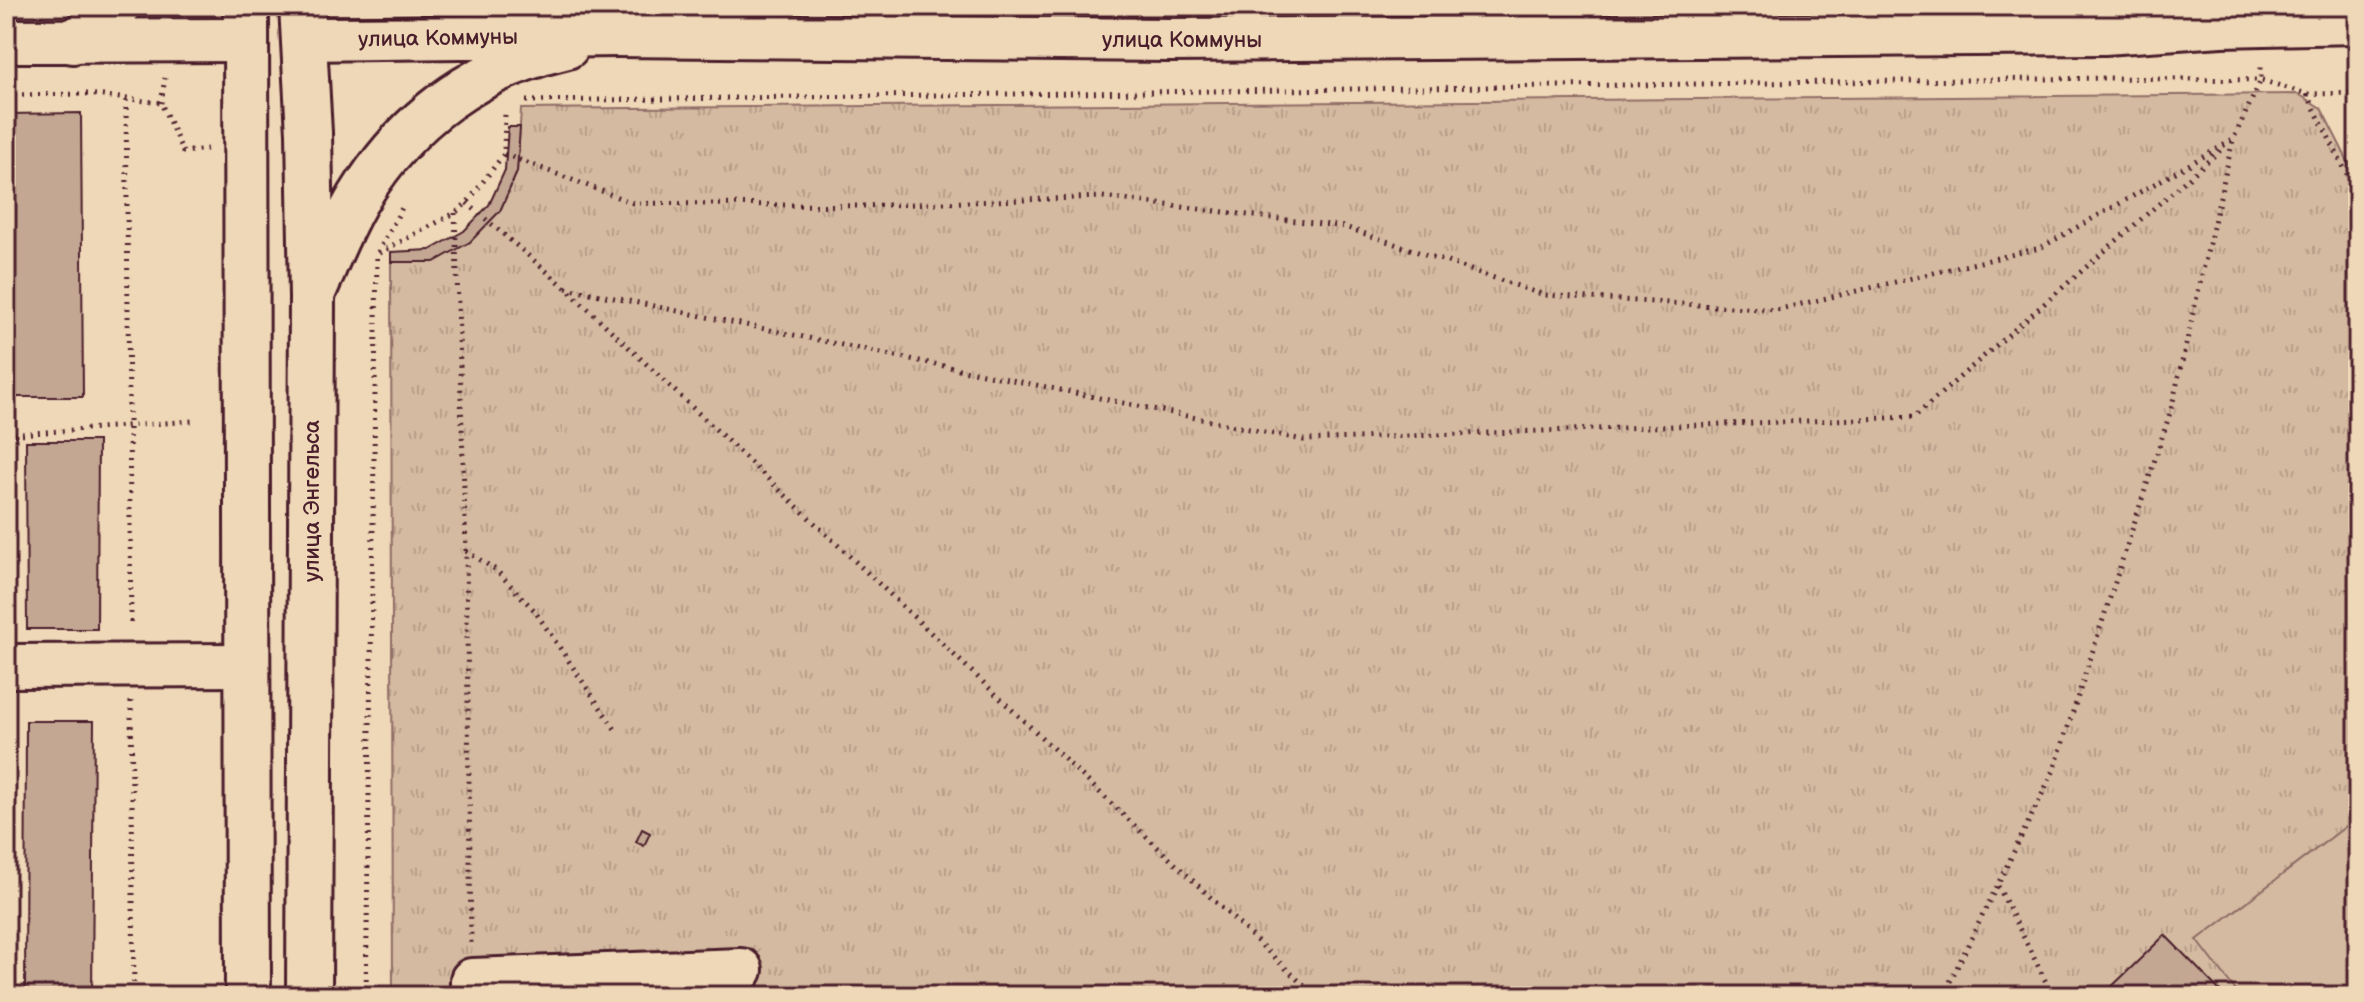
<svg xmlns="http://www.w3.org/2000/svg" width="2364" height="1002" viewBox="0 0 2364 1002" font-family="'Balsamiq Sans',sans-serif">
<defs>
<pattern id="park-tufts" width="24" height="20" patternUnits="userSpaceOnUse" patternTransform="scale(2)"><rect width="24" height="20" fill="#d4baa0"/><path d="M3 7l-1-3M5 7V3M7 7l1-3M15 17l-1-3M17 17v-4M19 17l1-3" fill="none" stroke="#b89f8a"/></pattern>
</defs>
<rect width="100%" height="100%" fill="#efd8b8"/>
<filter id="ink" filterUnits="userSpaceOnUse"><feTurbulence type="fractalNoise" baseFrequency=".0125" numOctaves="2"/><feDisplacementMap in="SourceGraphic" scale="16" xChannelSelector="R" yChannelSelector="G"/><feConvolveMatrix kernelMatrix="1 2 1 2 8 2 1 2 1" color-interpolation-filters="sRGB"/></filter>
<g filter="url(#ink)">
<!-- park -->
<path fill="url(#park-tufts)" stroke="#8f6c66" stroke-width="2" d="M 2298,94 L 2321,108 L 2358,181 L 2358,996 L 393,996 L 391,262 L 434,261 L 470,242 L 500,211 L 517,172 L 521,109 Z"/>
<!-- pitch -->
<path fill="#d4baa0" stroke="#8f6c66" stroke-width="2" d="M 2358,817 L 2358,996 L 2240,996 L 2197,940 Z"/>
<!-- building -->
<path fill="#c3a793" stroke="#4a1f2b" stroke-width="2" d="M 81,113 L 83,397 L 12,397 L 10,181 L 6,181 L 6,114 Z
M 508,127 L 520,127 L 517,172 L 500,211 L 470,242 L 434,262 L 391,262 L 391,252 L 430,250 L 464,231 L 489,205 L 505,170 Z
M 26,441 L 98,441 L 97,629 L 27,629 Z
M 26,721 L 94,721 L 92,996 L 25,996 Z
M 642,829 L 650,833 L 644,846 L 636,842 Z
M 2165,935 L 2225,996 L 2102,996 Z"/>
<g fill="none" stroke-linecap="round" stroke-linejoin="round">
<!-- minor casing -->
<g stroke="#4a1f2b" stroke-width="48">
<path id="minor" d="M 303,39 L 617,35 L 1169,40 L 2104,33 L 2221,25 L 2358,22
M 6,41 L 246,40
M 73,42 L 119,6
M 312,297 C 327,264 340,228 359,197 C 408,117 476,68 567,47
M 6,666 L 247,665
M 472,996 L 472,980 L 741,970"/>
</g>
<!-- major casing -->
<g stroke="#4a1f2b" stroke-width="50">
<path id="major" d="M 246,6 L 248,996
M 302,6 L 309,133 L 312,297 L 309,996"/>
</g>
<!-- path -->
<path stroke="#4a1f2b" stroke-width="5" stroke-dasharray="2 6" stroke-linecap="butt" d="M 2307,94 L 2358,196
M 6,95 L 88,94 L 161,103 L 183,152 L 207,149
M 126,100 L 131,627
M 526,101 L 2109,78 L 2261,80 L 2307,94 L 2358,93
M 161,103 L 165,78
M 504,154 L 633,203 L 862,206 L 1102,197 L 1345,227 L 1544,295 L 1776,310 L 2040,248 L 2233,140
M 467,203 L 566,288 L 1315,996
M 455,213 L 466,551 L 471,943
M 379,253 L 455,213 L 467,203 L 504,154 L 505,111
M 566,288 L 1303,440 L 1914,417 L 2223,148
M 6,435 L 192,421
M 466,551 L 496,570 L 534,610 L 617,732
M 131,701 L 134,996
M 1998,886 L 2053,996
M 366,996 L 377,254 L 404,204
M 1943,996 L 2054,770 L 2171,410 L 2233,140 L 2261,80 L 2261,63"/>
<!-- minor -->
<use href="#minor" stroke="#efd8b8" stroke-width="42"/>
<!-- major -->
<use href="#major" stroke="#efd8b8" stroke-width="44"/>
</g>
</g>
<g text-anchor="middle" stroke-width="7" stroke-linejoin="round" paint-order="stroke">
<!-- street labels -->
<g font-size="22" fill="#4a1f2b" stroke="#efd8b8">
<text transform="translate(438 37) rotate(-1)" y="8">улица Коммуны</text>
<text x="1182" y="47">улица Коммуны</text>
<text transform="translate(311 501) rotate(-90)" y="8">улица Энгельса</text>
</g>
</g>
<!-- margin -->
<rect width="2364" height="1002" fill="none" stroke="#efd8b8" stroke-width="32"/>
<rect x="16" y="16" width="2332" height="970" fill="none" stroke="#4a1f2b" stroke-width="3" filter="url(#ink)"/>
</svg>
